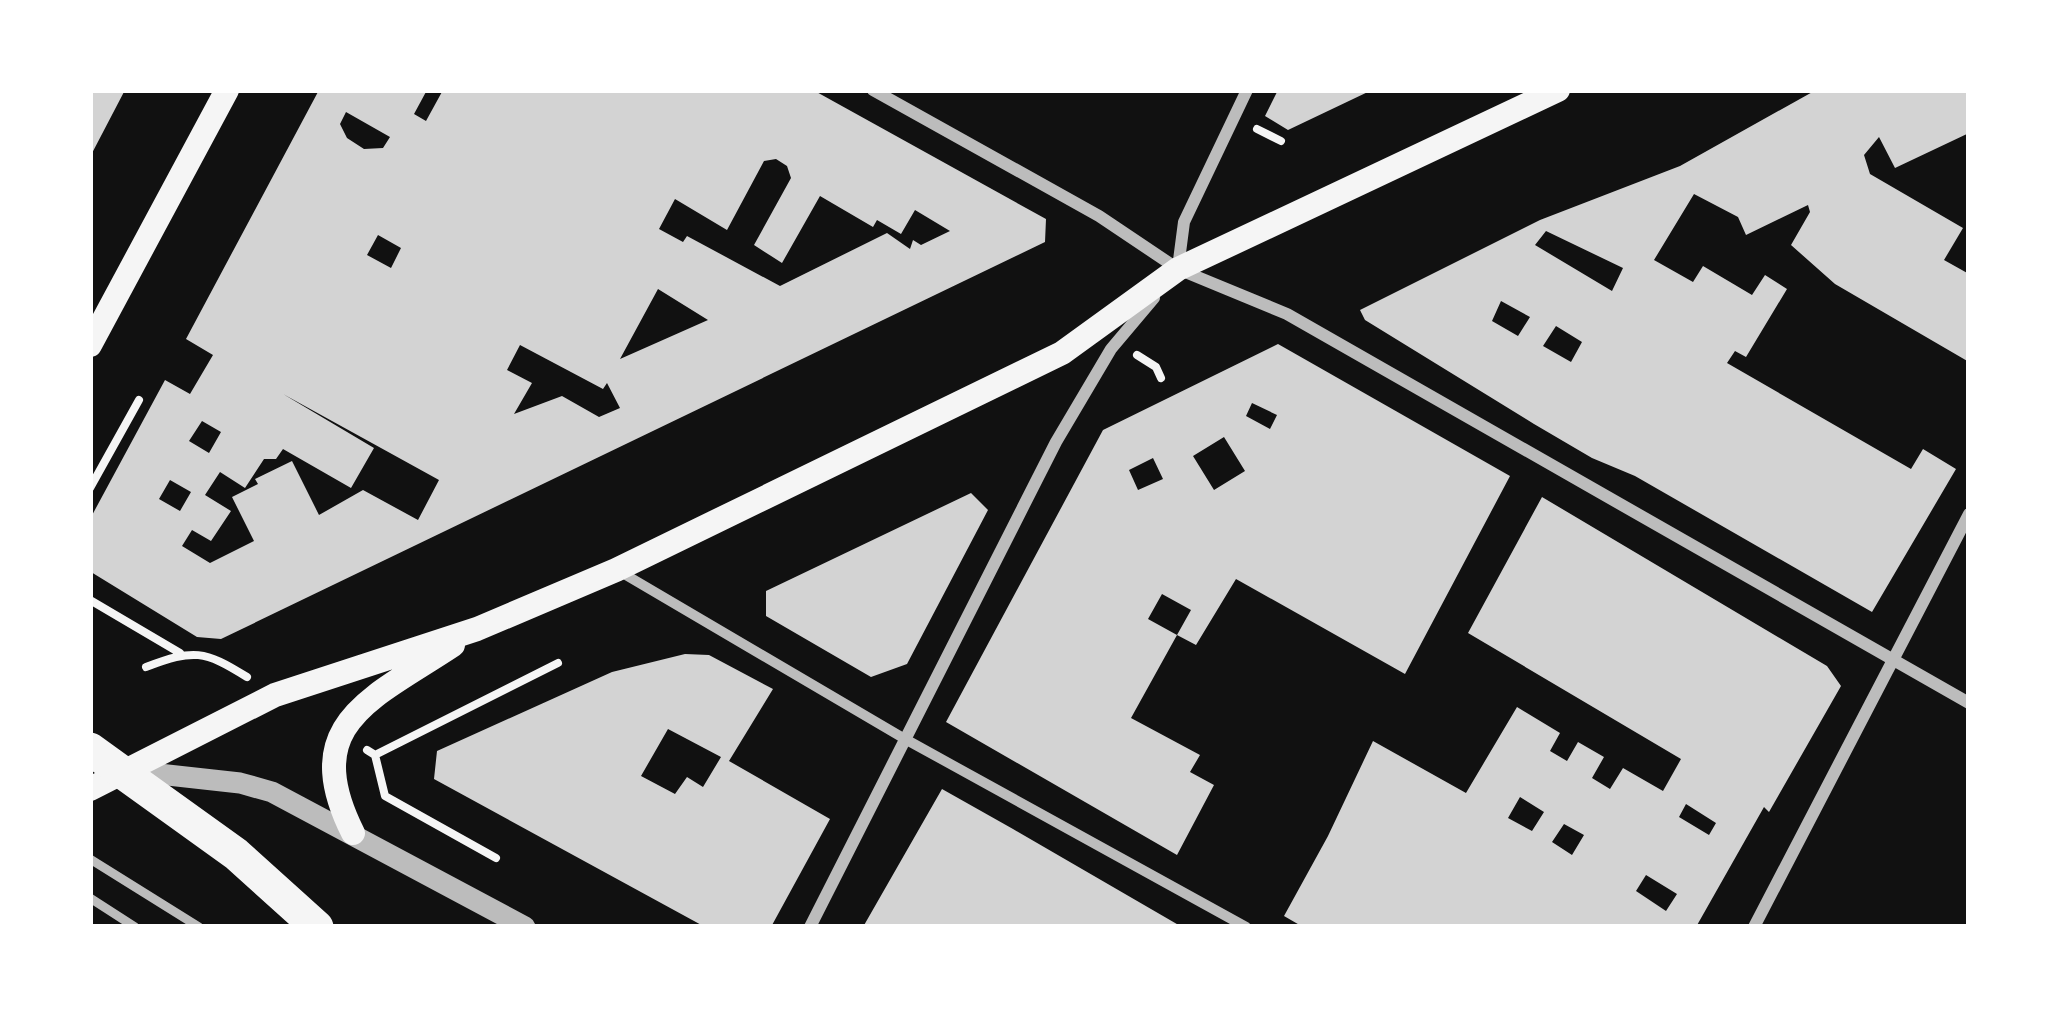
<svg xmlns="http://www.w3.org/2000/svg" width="2059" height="1017" viewBox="0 0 2059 1017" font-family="Figtree,sans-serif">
<rect width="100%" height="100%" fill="#111"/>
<!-- building -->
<path fill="#d3d3d3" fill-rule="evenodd" d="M 90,90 L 125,90 L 90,157 Z
M 319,90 L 427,90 L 414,114 L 426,121 L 443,90 L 813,90 L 1046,219 L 1045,242 L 221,639 L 197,637 L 91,572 L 90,519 L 165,380 L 190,394 L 213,355 L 186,339 ZM 346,112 L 390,137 L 383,148 L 364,149 L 347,138 L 340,124 ZM 776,159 L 787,166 L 791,178 L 754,245 L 782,263 L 820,196 L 873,227 L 877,220 L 901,234 L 915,210 L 950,231 L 921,245 L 913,240 L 910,249 L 887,233 L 780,286 L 687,236 L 683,242 L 659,229 L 675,199 L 727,230 L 764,161 ZM 378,235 L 401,248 L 391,268 L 367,255 ZM 658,289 L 708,320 L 620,359 ZM 520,345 L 603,389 L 607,383 L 620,408 L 599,417 L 562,396 L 514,414 L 532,383 L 507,370 ZM 283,394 L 439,480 L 418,520 L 363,490 L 319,515 L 292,461 L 255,479 L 258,484 L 232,497 L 254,541 L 210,563 L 182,546 L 192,530 L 211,541 L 231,511 L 205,495 L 220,472 L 245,488 L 264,459 L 276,459 L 283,449 L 351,488 L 374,448 ZM 202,421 L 221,432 L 209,453 L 189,441 ZM 170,480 L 191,492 L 180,511 L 159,499 Z
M 1278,90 L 1372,90 L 1288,130 L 1265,116 Z
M 1816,90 L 1969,90 L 1969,133 L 1895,168 L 1879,137 L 1864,155 L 1870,174 L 1963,228 L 1944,260 L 1969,274 L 1969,362 L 1835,284 L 1791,245 L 1810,212 L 1808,205 L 1746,235 L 1738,217 L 1694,194 L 1654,260 L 1693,282 L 1703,266 L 1752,295 L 1765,275 L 1787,289 L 1746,357 L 1735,351 L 1727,363 L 1911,469 L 1923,449 L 1956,469 L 1872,612 L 1635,476 L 1592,458 L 1534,424 L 1365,320 L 1360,310 L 1540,220 L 1680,166 ZM 1546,231 L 1623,268 L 1612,291 L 1535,245 ZM 1501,301 L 1530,317 L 1518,336 L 1492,321 ZM 1556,326 L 1582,342 L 1571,362 L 1543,346 Z
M 1278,344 L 1510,476 L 1405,674 L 1236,579 L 1196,645 L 1177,635 L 1131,718 L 1200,755 L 1190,772 L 1214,785 L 1177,855 L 946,722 L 1103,430 ZM 1252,403 L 1277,415 L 1270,429 L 1246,416 ZM 1224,437 L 1245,471 L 1214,490 L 1193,456 ZM 1153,458 L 1163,479 L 1138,490 L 1129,470 ZM 1162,594 L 1191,610 L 1177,635 L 1148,619 Z
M 971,493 L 988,510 L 907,664 L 871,677 L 766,616 L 766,591 Z
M 1542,497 L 1827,666 L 1841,686 L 1769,812 L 1764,807 L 1696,927 L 1303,927 L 1284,916 L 1328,836 L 1373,741 L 1466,793 L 1517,707 L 1560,733 L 1550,751 L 1567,761 L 1578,742 L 1604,757 L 1592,778 L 1610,789 L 1623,768 L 1663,791 L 1681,759 L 1468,633 ZM 1520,797 L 1544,812 L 1532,831 L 1508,818 ZM 1686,804 L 1716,823 L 1709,835 L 1679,817 ZM 1564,824 L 1584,835 L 1572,855 L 1552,842 ZM 1646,875 L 1677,894 L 1666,911 L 1636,891 Z
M 685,654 L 709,655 L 773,689 L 729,761 L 830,819 L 771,927 L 705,927 L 434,779 L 437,751 L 612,672 ZM 668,729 L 721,757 L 703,787 L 687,777 L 675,794 L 641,776 Z
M 942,789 L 1013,829 L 1182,927 L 863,927 Z"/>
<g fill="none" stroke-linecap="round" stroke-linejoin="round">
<!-- path -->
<path stroke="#f5f5f5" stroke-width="8" d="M 1257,129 L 1281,141
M 1137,355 L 1156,367 L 1161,378
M 90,488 L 139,400
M 90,600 L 180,653
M 146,667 C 194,649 204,650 247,677
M 367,750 L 375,755 L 385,796 L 496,858
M 375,755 L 558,663"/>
<!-- service -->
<path stroke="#bcbcbc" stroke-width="9" d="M 90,859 L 199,927
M 90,898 L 135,927"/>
<!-- pedestrian -->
<path stroke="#bcbcbc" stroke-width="10" d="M 619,571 L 905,739 L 1246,927"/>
<!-- minor -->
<path stroke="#bcbcbc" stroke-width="12" d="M 873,90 L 1099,216 L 1178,269 L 1287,314 L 1969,703
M 1178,268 L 1184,222 L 1247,90
M 810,927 L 1056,442 L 1111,349 L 1154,298
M 1754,927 L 1969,514"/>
<!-- tertiary -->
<path stroke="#bcbcbc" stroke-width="21" d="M 123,770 L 240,783 L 272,792 L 525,927"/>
<!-- secondary -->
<path stroke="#f5f5f5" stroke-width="24" d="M 90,345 L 227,90
M 90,789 L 275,695 L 477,629 L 616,570 L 1062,353 L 1178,269 L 1558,90
M 353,833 C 298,723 372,699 453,645"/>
<!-- trunk -->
<path stroke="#f5f5f5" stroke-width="33" d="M 90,749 L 236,854 L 317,927"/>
</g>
<!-- border -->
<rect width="2059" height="1017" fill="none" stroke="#ffffff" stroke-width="186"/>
</svg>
